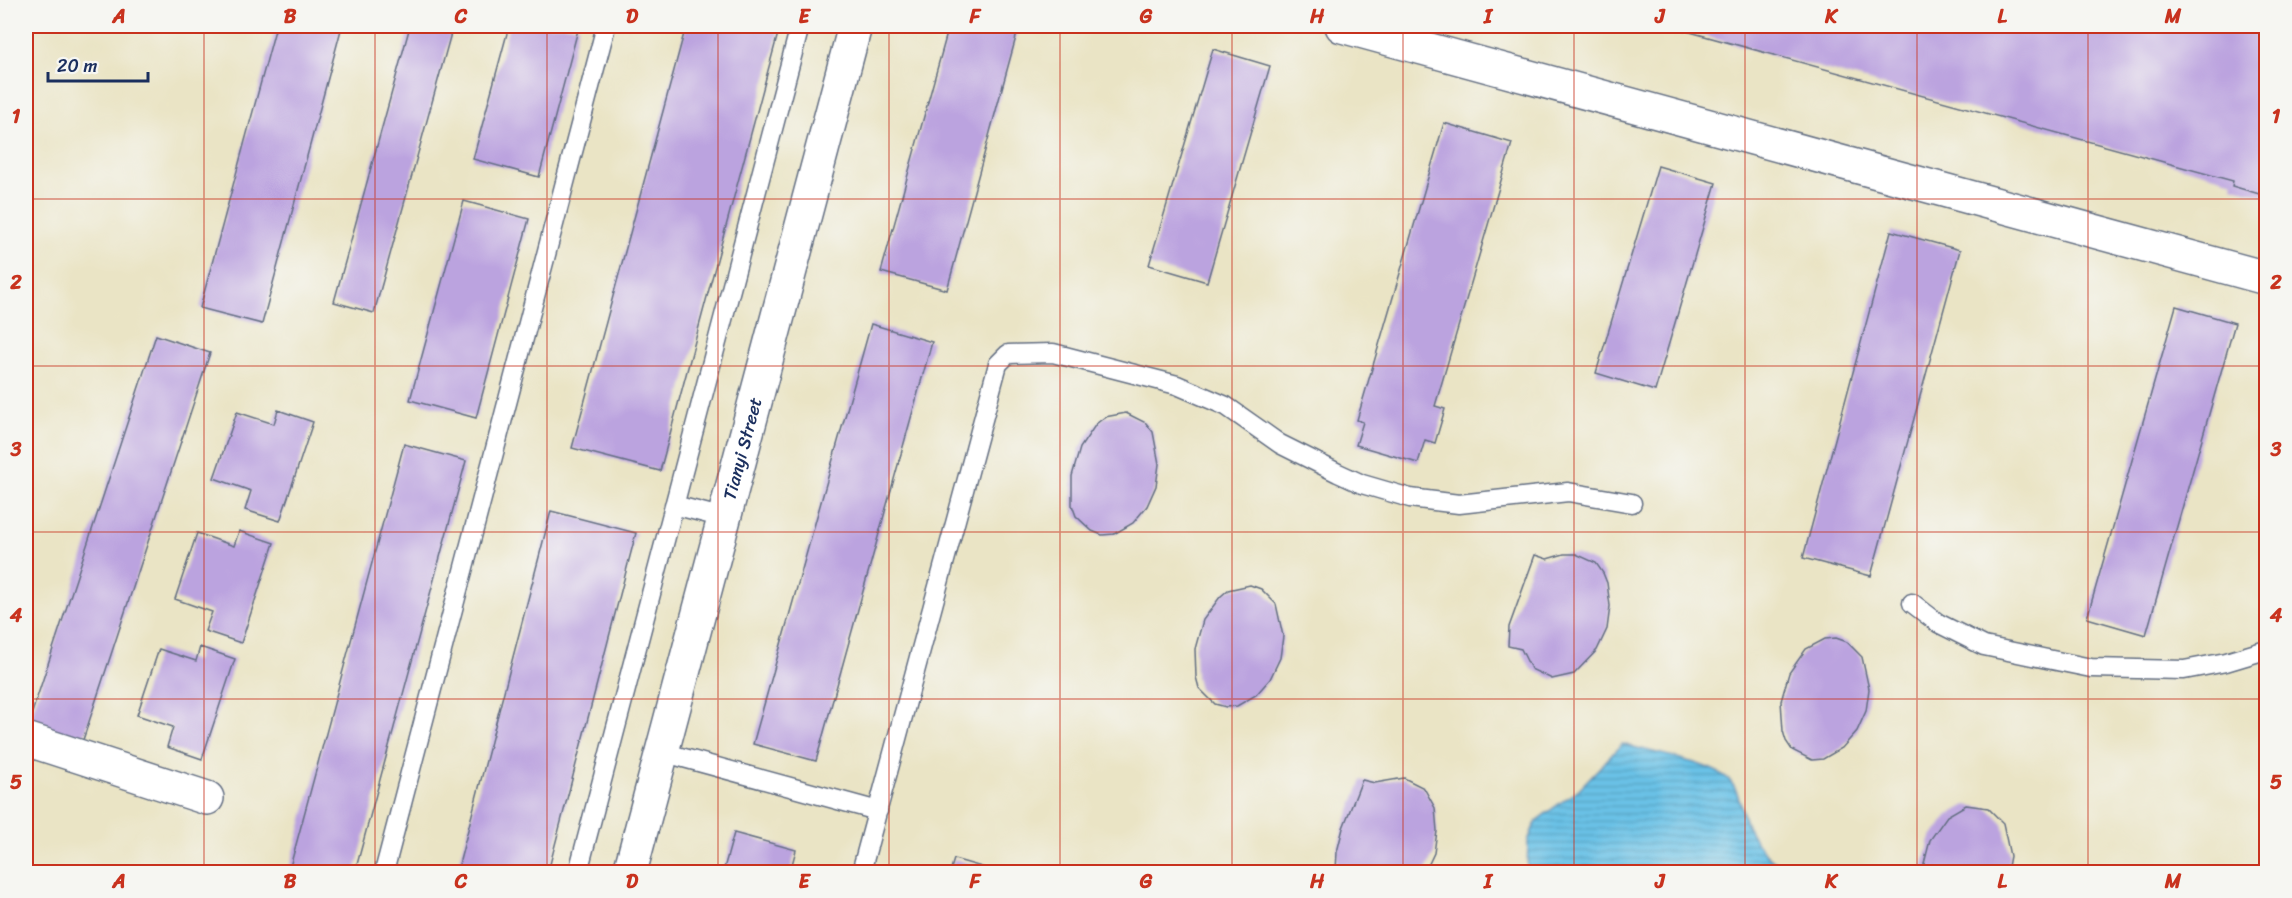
<svg xmlns="http://www.w3.org/2000/svg" width="2292" height="898" viewBox="0 0 2292 898" font-family="Sriracha,sans-serif">
<defs>
<pattern id="water-rules" width="6" height="5" patternUnits="userSpaceOnUse" patternTransform="scale(1.5)"><rect width="6" height="5" fill="#6ac2e7"/><path d="M0 2.5h6" fill="none" stroke="#569ebe"/></pattern>
</defs>
<rect width="100%" height="100%" fill="#f6f6f2"/>
<filter id="ink" filterUnits="userSpaceOnUse"><feTurbulence type="fractalNoise" baseFrequency=".0167" numOctaves="2"/><feDisplacementMap in="SourceGraphic" scale="12" xChannelSelector="R" yChannelSelector="G"/><feConvolveMatrix kernelMatrix="1 2 1 2 8 2 1 2 1" color-interpolation-filters="sRGB"/></filter>
<filter id="wash" filterUnits="userSpaceOnUse"><feTurbulence type="fractalNoise" baseFrequency=".008" numOctaves="4" result="noise"/><feDisplacementMap in="SourceGraphic" scale="24" xChannelSelector="R" yChannelSelector="G"/><feGaussianBlur stdDeviation="1.35" result="paint"/><feColorMatrix in="noise" values="0 0 0 0 0 0 0 0 0 0 0 0 0 0 0 0 0 1.4 0 .05"/><feComposite in="paint" operator="in"/></filter>
<g filter="url(#wash)">
<rect width="100%" height="100%" fill="#eae4c5"/>
<!-- water -->
<path fill="url(#water-rules)" stroke="#4278a2" stroke-width="1.5" d="M 1622,744 C 1646,751 1711,763 1728,779 C 1740,790 1741,811 1747,826 C 1759,850 1769,859 1791,872 L 1527,872 L 1528,841 L 1536,821 L 1579,789 Z"/>
<g id="blocks">
<!-- building -->
<path fill="#bba3df" d="M 276,26 L 342,26 L 262,324 L 200,308 Z
M 410,26 L 453,26 L 374,313 L 334,302 Z
M 509,26 L 579,26 L 539,177 L 473,159 Z
M 686,26 L 780,26 L 660,471 L 572,448 Z
M 949,26 L 1019,26 L 947,290 L 881,272 Z
M 1668,26 L 2266,26 L 2266,196 L 2232,186 L 2233,181 Z
M 1213,49 L 1270,66 L 1207,282 L 1149,265 Z
M 1444,123 L 1512,143 L 1435,406 L 1445,409 L 1435,443 L 1425,440 L 1418,463 L 1356,445 L 1363,422 L 1357,420 Z
M 1658,166 L 1716,183 L 1655,391 L 1596,373 Z
M 464,201 L 529,219 L 476,418 L 410,400 Z
M 1891,231 L 1960,250 L 1871,576 L 1803,558 Z
M 2176,306 L 2235,323 L 2146,635 L 2087,618 Z
M 871,324 L 932,342 L 816,761 L 753,744 Z
M 156,335 L 210,353 L 81,746 L 27,728 Z
M 278,410 L 313,422 L 280,521 L 245,510 L 251,491 L 214,478 L 237,412 L 274,424 Z
M 1126,413 L 1146,423 L 1153,432 L 1159,464 L 1156,486 L 1147,506 L 1133,523 L 1114,534 L 1102,535 L 1092,531 L 1076,516 L 1072,505 L 1072,476 L 1080,448 L 1096,424 L 1105,417 Z
M 404,444 L 466,461 L 355,872 L 311,872 L 290,867 Z
M 551,511 L 636,533 L 548,872 L 457,872 Z
M 239,531 L 274,543 L 241,643 L 205,631 L 212,612 L 175,599 L 197,533 L 234,546 Z
M 1564,554 L 1576,554 L 1596,563 L 1603,573 L 1607,583 L 1610,606 L 1607,629 L 1597,650 L 1574,674 L 1552,679 L 1531,669 L 1521,649 L 1508,646 L 1509,627 L 1535,555 L 1547,559 Z
M 1250,585 L 1261,589 L 1276,604 L 1283,636 L 1280,658 L 1270,679 L 1256,695 L 1237,706 L 1226,707 L 1215,704 L 1199,688 L 1196,677 L 1195,649 L 1203,620 L 1220,597 L 1228,590 Z
M 1836,638 L 1847,642 L 1862,657 L 1869,689 L 1866,711 L 1857,731 L 1842,748 L 1823,759 L 1812,760 L 1792,750 L 1786,741 L 1783,731 L 1781,701 L 1789,673 L 1806,649 L 1825,639 Z
M 200,647 L 235,659 L 202,759 L 167,747 L 173,727 L 137,715 L 159,649 L 196,661 Z
M 1404,778 L 1424,788 L 1435,808 L 1437,831 L 1434,853 L 1425,872 L 1336,870 L 1337,852 L 1343,828 L 1362,780 L 1375,783 Z
M 1966,805 L 1988,808 L 2003,823 L 2010,856 L 2007,872 L 1922,872 L 1930,840 L 1947,816 Z
M 734,833 L 796,850 L 790,872 L 723,872 Z
M 954,859 L 999,872 L 950,872 Z"/>
</g>
</g>
<g filter="url(#ink)">
<use href="#blocks" fill-opacity="0" stroke="#636e82" stroke-width="1.5"/>
<g fill="none" stroke-linecap="round" stroke-linejoin="round">
<!-- service casing -->
<g stroke="#636e82" stroke-width="21">
<path id="service" d="M 674,505 L 724,518
M 1912,603 L 1938,623 L 1984,646 L 2091,668 L 2184,670 L 2226,662 L 2266,650
M 662,752 L 878,811
M 384,872 L 606,26
M 578,872 L 800,26
M 861,872 L 998,364 L 1008,354 L 1053,353 L 1177,385 L 1226,406 L 1280,444 L 1338,473 L 1362,484 L 1410,498 L 1459,504 L 1568,492 L 1632,503"/>
</g>
<!-- minor casing -->
<g stroke="#636e82" stroke-width="36">
<path id="minor" d="M 1342,26 L 2266,278
M 26,739 L 207,798"/>
</g>
<!-- tertiary casing -->
<g stroke="#636e82" stroke-width="36">
<g id="tertiary">
<path id="s1" d="M 630,872 L 855,26"/>
</g>
</g>
<!-- service -->
<use href="#service" stroke="#fff" stroke-width="18"/>
<!-- minor -->
<use href="#minor" stroke="#fff" stroke-width="33"/>
<!-- tertiary -->
<use href="#tertiary" stroke="#fff" stroke-width="33"/>
</g>
</g>
<!-- grid -->
<path fill="none" stroke="#c8321e" stroke-width="1.5" stroke-opacity="0.55" d="M 204,26 L 204,872M 375,26 L 375,872M 547,26 L 547,872M 718,26 L 718,872M 889,26 L 889,872M 1060,26 L 1060,872M 1232,26 L 1232,872M 1403,26 L 1403,872M 1574,26 L 1574,872M 1745,26 L 1745,872M 1917,26 L 1917,872M 2088,26 L 2088,872M 26,199 L 2266,199M 26,366 L 2266,366M 26,532 L 2266,532M 26,699 L 2266,699"/>
<g text-anchor="middle" stroke-width="4.5" stroke-linejoin="round" paint-order="stroke">
<!-- street labels -->
<g font-size="18" fill="#1b2f5e" stroke="#f6f6f2">
<text dy="6" stroke="none"><textPath href="#s1" startOffset="438">Tianyi Street</textPath></text>
</g>
</g>
<!-- margin -->
<rect width="2292" height="898" fill="none" stroke="#f6f6f2" stroke-width="66"/>
<!-- scale -->
<path d="M48 72v9h100v-9" fill="none" stroke="#1b2f5e" stroke-width="3"/>
<text x="57" y="72" font-size="18" fill="#1b2f5e" stroke="#f6f6f2" stroke-width="4.5" paint-order="stroke">20 m</text>
<rect x="33" y="33" width="2226" height="832" fill="none" stroke="#c8321e" stroke-width="2"/>
<g font-size="20" text-anchor="middle" font-weight="bold" fill="#c8321e">
<text x="119" y="23">A</text>
<text x="290" y="23">B</text>
<text x="461" y="23">C</text>
<text x="632" y="23">D</text>
<text x="804" y="23">E</text>
<text x="975" y="23">F</text>
<text x="1146" y="23">G</text>
<text x="1317" y="23">H</text>
<text x="1488" y="23">I</text>
<text x="1660" y="23">J</text>
<text x="1831" y="23">K</text>
<text x="2002" y="23">L</text>
<text x="2173" y="23">M</text>
<text x="16" y="123">1</text>
<text x="2276" y="123">1</text>
<text x="16" y="289">2</text>
<text x="2276" y="289">2</text>
<text x="16" y="456">3</text>
<text x="2276" y="456">3</text>
<text x="16" y="622">4</text>
<text x="2276" y="622">4</text>
<text x="16" y="789">5</text>
<text x="2276" y="789">5</text>
<text x="119" y="888">A</text>
<text x="290" y="888">B</text>
<text x="461" y="888">C</text>
<text x="632" y="888">D</text>
<text x="804" y="888">E</text>
<text x="975" y="888">F</text>
<text x="1146" y="888">G</text>
<text x="1317" y="888">H</text>
<text x="1488" y="888">I</text>
<text x="1660" y="888">J</text>
<text x="1831" y="888">K</text>
<text x="2002" y="888">L</text>
<text x="2173" y="888">M</text>
</g>
</svg>
